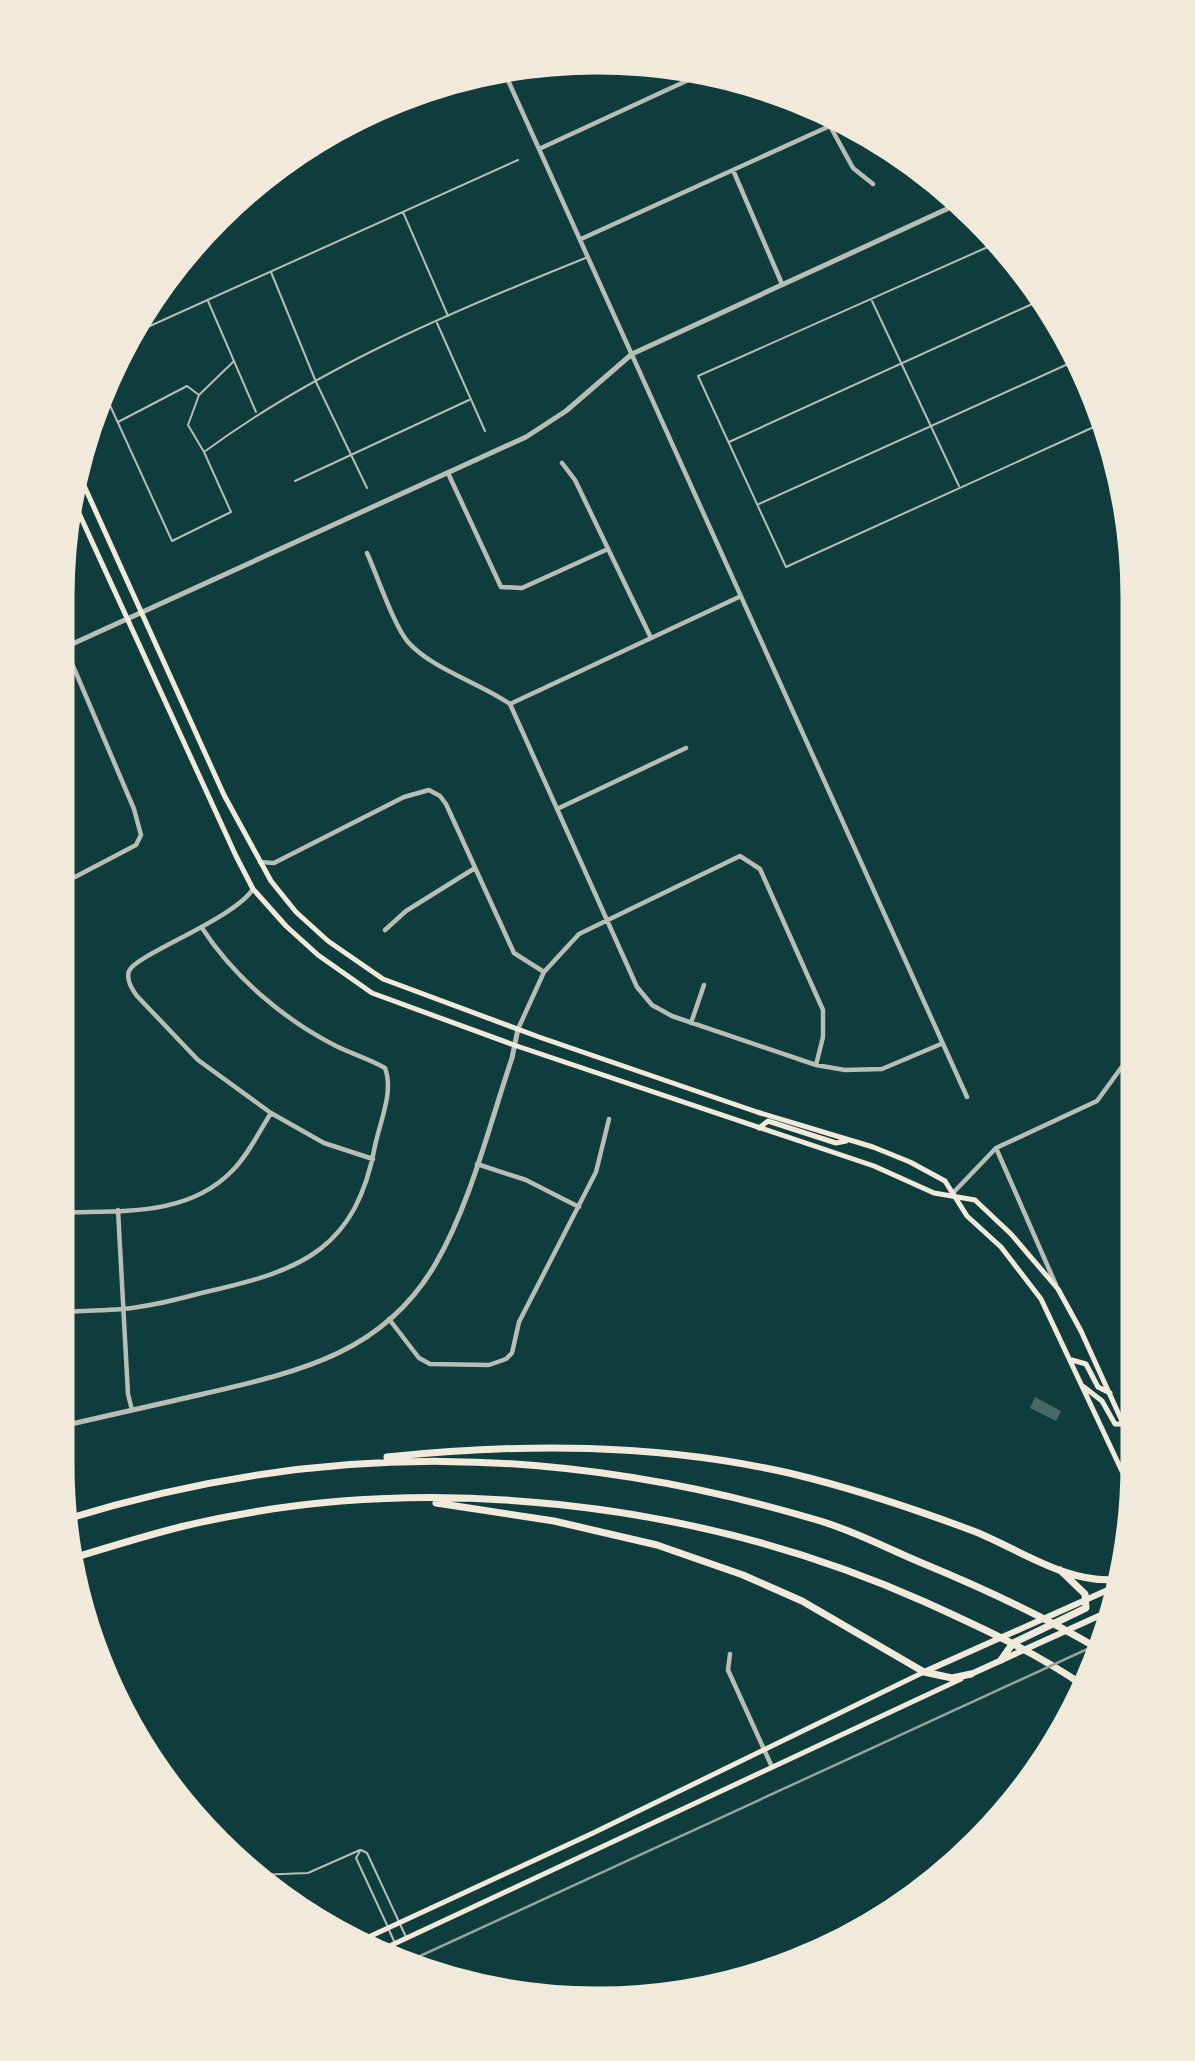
<svg xmlns="http://www.w3.org/2000/svg" width="1195" height="2061" viewBox="0 0 1195 2061" font-family="'Source Sans 3',sans-serif">
<rect width="100%" height="100%" fill="#0f3d3e"/>
<!-- building -->
<path fill="#486865" d="M 1035,1397 L 1061,1411 L 1056,1421 L 1030,1408 Z"/>
<g fill="none" stroke-linecap="round" stroke-linejoin="round">
<!-- service -->
<path stroke="#b8beb3" stroke-width="2" d="M 403,212 L 448,316
M 999,242 L 698,376 L 786,567 L 1107,421
M 271,272 L 316,382 L 367,488
M 208,301 L 256,412
M 872,301 L 959,486
M 437,323 L 485,431
M 130,335 L 518,160
M 103,390 L 172,541 L 231,512 L 204,452 L 188,425 L 199,395 L 234,361
M 118,422 L 187,386 L 199,395
M 729,442 L 1043,299
M 204,452 C 319,367 456,310 588,257
M 295,481 L 469,400
M 759,504 L 1079,359
M 361,1850 L 367,1853 L 406,1937
M 360,1851 L 356,1858 L 387,1925
M 257,1875 L 308,1873 L 360,1850
M 389,1930 L 394,1941"/>
<!-- minor -->
<path stroke="#b8beb3" stroke-width="4.5" d="M 502,67 L 967,1097
M 830,126 L 853,168 L 873,184
M 539,149 L 710,70
M 285,159 L 395,108 L 404,95
M 733,170 L 782,284
M 581,239 L 843,120
M 562,463 L 575,480 L 651,638
M 448,473 L 501,587 L 522,588 L 608,549
M 367,553 C 377,575 394,626 408,642 C 432,669 480,683 510,704
M 510,704 L 637,987 L 652,1005 L 672,1016 L 816,1065 L 845,1070 L 882,1069 L 941,1044
M 510,704 L 739,597
M 557,809 L 686,748
M 260,862 L 274,863 L 404,797 L 429,790 L 440,796 L 446,804 L 514,953 L 544,972
M 59,873 L 75,877 L 136,845 L 141,835 L 134,809 L 59,633
M 253,889 C 234,919 135,955 129,971 C 126,980 132,989 137,996 L 198,1060 L 271,1113 L 324,1143 L 373,1159
M 385,930 L 406,911 L 475,868
M 691,1023 L 704,985
M 518,1029 L 544,972 L 579,934 L 740,856 L 760,869 L 823,1010 L 823,1037 L 816,1065
M 996,1148 L 1056,1285
M 477,1164 L 526,1180 L 579,1207
M 952,1194 L 996,1148 L 1097,1101 L 1121,1068
M 118,1210 L 128,1394 L 132,1410
M 58,1213 C 118,1210 186,1218 232,1171 C 248,1155 259,1132 271,1113
M 58,1313 C 79,1310 100,1311 122,1309 C 151,1307 181,1298 210,1291 C 303,1270 356,1248 375,1146 C 380,1121 394,1092 385,1068 C 370,1059 352,1054 336,1046 C 283,1019 234,977 202,928
M 389,1319 L 419,1358 L 430,1364 L 489,1365 L 506,1359 L 512,1353 L 519,1322 L 596,1172 L 609,1119
M 730,1654 L 728,1670 L 772,1767"/>
<!-- tertiary -->
<path stroke="#b8beb3" stroke-width="5" d="M 59,650 L 526,437 L 566,411 L 632,354 L 962,202
M 58,1427 C 106,1416 155,1405 203,1394 C 297,1372 384,1354 436,1263 C 470,1205 490,1123 512,1058 L 518,1029"/>
<!-- secondary -->
<path stroke="#f1e9da" stroke-width="5" d="M 77,470 L 224,795 L 271,881 L 296,912 L 328,941 L 383,979 L 539,1037 L 757,1112 L 873,1147 L 910,1162 L 945,1181 L 967,1216 L 1001,1247 L 1041,1299 L 1136,1501
M 72,498 L 236,856 L 253,889 L 286,926 L 318,955 L 372,993 L 514,1045 L 874,1166 L 934,1193 L 975,1200 L 1011,1234 L 1058,1289 L 1081,1331 L 1136,1452
M 759,1128 L 768,1121 L 836,1143 L 846,1141
M 1072,1360 L 1086,1364 L 1098,1387 L 1110,1393
M 1084,1387 L 1102,1401 L 1115,1424 L 1123,1424
M 360,1941 L 591,1834 L 924,1672
M 381,1950 L 961,1679"/>
<!-- primary -->
<path stroke="#f1e9da" stroke-width="6" d="M 924,1672 L 1119,1585
M 971,1674 L 1114,1609"/>
<!-- motorway -->
<path stroke="#f1e9da" stroke-width="7" d="M 387,1457 C 522,1443 656,1443 789,1473 C 852,1488 915,1509 976,1532 C 1020,1550 1071,1586 1120,1579
M 436,1503 L 554,1521 L 657,1545 L 743,1575 L 802,1601 L 924,1672 L 952,1678 L 971,1674
M 67,1519 C 322,1440 561,1444 817,1520 C 853,1530 888,1549 922,1563 C 985,1589 1044,1616 1102,1651
M 73,1558 C 109,1547 144,1536 180,1527 C 423,1468 699,1501 925,1602 C 980,1627 1035,1652 1084,1686
M 1001,1660 L 1013,1643 L 1086,1608 L 1085,1594 L 1060,1570"/>
<!-- rail -->
<path stroke="#97a49c" stroke-width="2.5" d="M 407,1962 L 1107,1640"/>
</g>
<!-- crop -->
<path d="M0 0H1195V2061H0ZM597 70H598A527 527 0 0 1 1125 597V1464A527 527 0 0 1 598 1991H597A527 527 0 0 1 70 1464V597A527 527 0 0 1 597 70Z" fill="#f1e9da" fill-rule="evenodd"/>
<path fill="none" stroke="#f1e9da" stroke-width="9" d="M597 70H598A527 527 0 0 1 1125 597V1464A527 527 0 0 1 598 1991H597A527 527 0 0 1 70 1464V597A527 527 0 0 1 597 70Z"/>
</svg>
